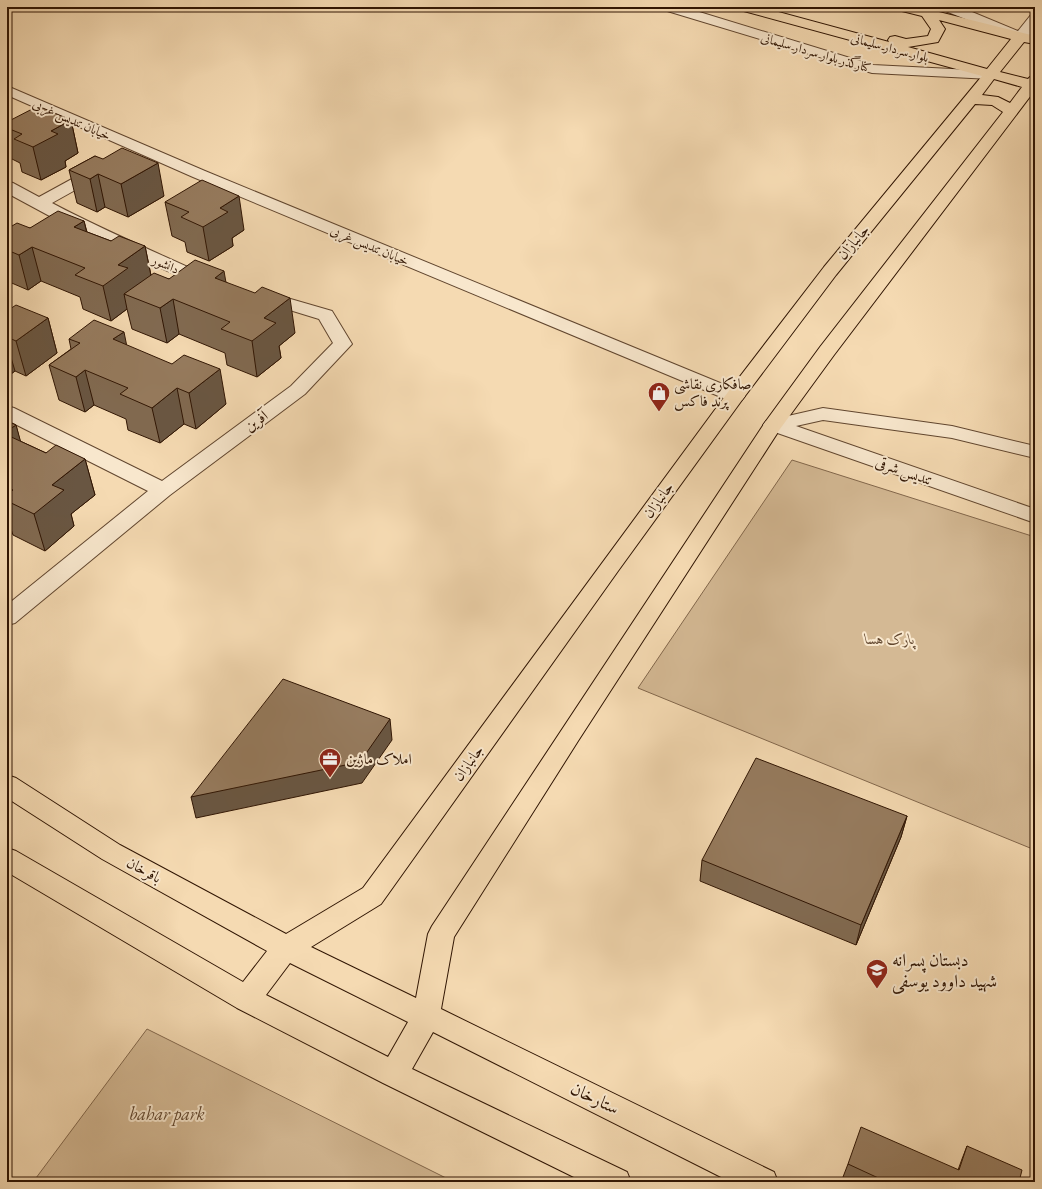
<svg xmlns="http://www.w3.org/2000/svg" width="1042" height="1189" viewBox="0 0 1042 1189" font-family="'EB Garamond',Amiri,serif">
<rect width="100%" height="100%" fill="#f5dab2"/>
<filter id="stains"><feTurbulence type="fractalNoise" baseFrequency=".005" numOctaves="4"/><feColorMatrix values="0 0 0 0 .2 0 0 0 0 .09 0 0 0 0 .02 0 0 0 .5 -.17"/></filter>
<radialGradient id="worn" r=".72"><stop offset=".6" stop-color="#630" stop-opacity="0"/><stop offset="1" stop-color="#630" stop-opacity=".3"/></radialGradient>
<!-- green -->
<path fill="#d4b994" stroke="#82674c" d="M 792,460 L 1035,537 L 1035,850 L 638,688 Z
M 147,1029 L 454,1182 L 33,1182 Z"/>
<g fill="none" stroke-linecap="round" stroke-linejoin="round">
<!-- minor casing -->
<g stroke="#61462f" stroke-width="2">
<path id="minor" d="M 662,7 L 683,7 L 873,65 L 991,71 L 996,72 L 998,75 L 996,78 L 991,79 L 872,73 L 664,10 Z
M 941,7 L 960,7 L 1018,31 L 1030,16 L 1035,15 C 1035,26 1033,38 1020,41 L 943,10 Z
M 7,86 L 205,171 L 742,392 L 745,396 L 742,400 L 735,402 L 728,400 L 193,177 L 7,95 Z
M 98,166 L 104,168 L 106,171 L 104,174 L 52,203 C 97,227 144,247 190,268 C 199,272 212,272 218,280 L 215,284 L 209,285 L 181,277 L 70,227 L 7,193 L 7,181 L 13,183 L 39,197 L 92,168 Z
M 263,291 L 332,311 L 352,344 L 305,394 L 170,495 L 15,623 L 7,625 L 7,605 L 148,491 L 7,420 L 7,406 L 14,408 L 162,481 L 291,386 L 333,343 L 319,319 L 257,300 L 254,296 L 257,292 Z
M 823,408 L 952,426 L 1035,446 L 1035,458 L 952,438 L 823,420 L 796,426 L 1035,509 L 1035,523 L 766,429 L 763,425 L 766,421 Z"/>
</g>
<!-- major casing -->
<g stroke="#301503" stroke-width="2">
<path id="major" d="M 738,7 L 760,7 L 889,42 L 888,40 L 890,37 L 895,36 L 906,39 L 928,36 L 931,29 L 922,16 L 898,10 L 896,7 L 919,7 L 1035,36 L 1035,44 L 1024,42 L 1000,72 L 1028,79 L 1030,77 L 1035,76 L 1035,90 L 834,355 L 780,429 L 578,741 L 454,937 L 441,1009 L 774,1172 L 778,1182 L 731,1182 L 433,1032 L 412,1069 L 627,1172 L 631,1182 L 584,1182 L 383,1083 L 237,1008 L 7,872 L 7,848 L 16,851 L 243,982 L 267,951 L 102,859 L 7,798 L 7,775 L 16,778 L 120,845 L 286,934 L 363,888 L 728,392 L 824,267 L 982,76 L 740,10 ZM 939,20 L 1011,39 L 987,69 L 908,47 L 938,42 L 945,29 ZM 994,79 L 1022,87 L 1010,103 L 998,97 L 982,95 ZM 975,104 L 992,105 L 1003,112 L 820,347 L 766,421 L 432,926 L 428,934 L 416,998 L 311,947 L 381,904 L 618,571 L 742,400 L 836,275 ZM 290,963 L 408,1022 L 388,1057 L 266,995 Z"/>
</g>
<!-- minor -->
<use href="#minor" fill="#f8e7cd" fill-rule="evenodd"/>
<!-- major -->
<use href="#major" fill="#f5dab2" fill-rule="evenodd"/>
</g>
<!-- wall -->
<path fill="#816a51" stroke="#301503" d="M 71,120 L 78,153 L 65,161 L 66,167 L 41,180 L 22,172 L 20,163 L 10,158 L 7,148 L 7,122 Z
M 95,156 L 164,196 L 128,217 L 105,207 L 97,212 L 77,203 L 69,170 Z
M 165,202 L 244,230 L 232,238 L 233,246 L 209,261 L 187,252 L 185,242 L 172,236 Z
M 84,221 L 87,232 L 111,241 L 145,246 L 151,275 L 169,279 L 226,282 L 295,333 L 279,346 L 281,358 L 257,377 L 227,365 L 225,353 L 179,334 L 167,343 L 132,329 L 127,309 L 111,321 L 83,309 L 80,297 L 41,281 L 28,290 L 7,281 L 7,229 L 30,228 Z
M 7,311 L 48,318 L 57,353 L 26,376 L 15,371 L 7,377 Z
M 69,339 L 126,345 L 226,404 L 196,429 L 184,424 L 160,443 L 128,430 L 126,419 L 94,405 L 85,412 L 59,400 L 49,365 L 71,349 Z
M 7,421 L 16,425 L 20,441 L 46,453 L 85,459 L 95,495 L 71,514 L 74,526 L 45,551 L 13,535 L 7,517 Z
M 907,816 L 901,837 L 856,945 L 700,881 L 702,860 Z
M 967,1146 L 1019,1182 L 854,1182 L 843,1177 L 848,1164 L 958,1170 L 962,1159 Z"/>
<!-- shaded-wall -->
<path fill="#695642" stroke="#301503" d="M 71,120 L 78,153 L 65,161 L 66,167 L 41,180 L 33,147 L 51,131 Z
M 158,163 L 164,196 L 128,217 L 121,184 Z
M 98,174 L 105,207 L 97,212 L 90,179 Z
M 239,196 L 244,230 L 232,238 L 233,246 L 209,261 L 203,227 L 220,208 Z
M 84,221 L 92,255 L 74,227 Z
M 145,246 L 152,281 L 124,294 L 127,309 L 111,321 L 103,286 L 118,265 Z
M 32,247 L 41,281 L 28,290 L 19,255 Z
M 224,271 L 230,306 L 215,278 Z
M 290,298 L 295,333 L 279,346 L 281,358 L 257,377 L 252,341 L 264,318 Z
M 173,299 L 179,334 L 167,343 L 160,308 Z
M 48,318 L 57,353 L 26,376 L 16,341 Z
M 124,332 L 131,367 L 113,339 Z
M 7,344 L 15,371 L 7,377 Z
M 220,369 L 226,404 L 196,429 L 189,393 Z
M 85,370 L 94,405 L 85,412 L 76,377 Z
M 177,388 L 184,424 L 160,443 L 152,408 Z
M 16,425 L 26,461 L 7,443 L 7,431 Z
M 85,459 L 95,495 L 71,514 L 74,526 L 45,551 L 34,514 L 52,485 Z
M 390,719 L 392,740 L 362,783 L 196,818 L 191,797 Z
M 907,816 L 901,837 L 856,945 L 861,925 Z"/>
<!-- building -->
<path fill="#967b5e" stroke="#301503" d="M 38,106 L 71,120 L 51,131 L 58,134 L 33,147 L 14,139 L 22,134 L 7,128 L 7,122 Z
M 122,148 L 158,163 L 121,184 L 98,174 L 90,179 L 69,170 L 95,156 L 103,159 Z
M 202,180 L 239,196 L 220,208 L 228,212 L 203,227 L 181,217 L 189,212 L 165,202 Z
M 58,211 L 84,221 L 74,227 L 111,241 L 119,236 L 145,246 L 118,265 L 128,268 L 103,286 L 75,275 L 85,268 L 32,247 L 19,255 L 7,250 L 7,229 L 17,223 L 30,228 Z
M 195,260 L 224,271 L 215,278 L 255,293 L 262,287 L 290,298 L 264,318 L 276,323 L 252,341 L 221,329 L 230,322 L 173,299 L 160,308 L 124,294 L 154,273 L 169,279 Z
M 16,305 L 48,318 L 16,341 L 7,337 L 7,311 Z
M 94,320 L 124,332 L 113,339 L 172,364 L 184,355 L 220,369 L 189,393 L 177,388 L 152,408 L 120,394 L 128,388 L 85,370 L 76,377 L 49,365 L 80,343 L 69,339 Z
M 7,421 L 16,425 L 7,431 Z
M 7,435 L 46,453 L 56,445 L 85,459 L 52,485 L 64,490 L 34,514 L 7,501 L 7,494 L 13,490 L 7,487 Z
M 283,679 L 390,719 L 360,762 L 191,797 Z
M 756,758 L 907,816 L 861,925 L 702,860 Z
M 861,1127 L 959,1170 L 967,1146 L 1022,1170 L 1019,1182 L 887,1182 L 848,1164 Z"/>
<!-- icons -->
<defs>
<g id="shop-pin" transform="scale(1.15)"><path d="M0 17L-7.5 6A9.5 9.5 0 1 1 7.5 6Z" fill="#8f2418" stroke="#f8e7cd"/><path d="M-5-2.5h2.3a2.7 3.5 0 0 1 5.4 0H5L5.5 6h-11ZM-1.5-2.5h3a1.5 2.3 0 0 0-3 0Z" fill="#fff"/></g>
<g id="office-pin" transform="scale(1.15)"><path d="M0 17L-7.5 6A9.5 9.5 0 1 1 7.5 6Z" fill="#8f2418" stroke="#f8e7cd"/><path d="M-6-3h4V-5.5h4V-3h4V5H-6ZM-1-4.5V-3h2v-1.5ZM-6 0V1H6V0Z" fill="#fff"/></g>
<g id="school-pin" transform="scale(1.15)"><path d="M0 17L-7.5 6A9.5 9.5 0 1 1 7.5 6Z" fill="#8f2418" stroke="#f8e7cd"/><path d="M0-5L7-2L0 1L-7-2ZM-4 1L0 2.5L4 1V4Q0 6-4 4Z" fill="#fff"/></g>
</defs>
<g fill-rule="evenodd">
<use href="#shop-pin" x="659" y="393"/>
<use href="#office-pin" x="330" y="759"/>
<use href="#school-pin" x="877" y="970"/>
</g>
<g text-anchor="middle" stroke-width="4" stroke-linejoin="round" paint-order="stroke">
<!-- far-street labels -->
<g font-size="13" fill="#301503" stroke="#f8e7cd">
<text transform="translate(890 47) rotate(15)" y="5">بلوار سردار سلیمانی</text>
<text transform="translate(816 52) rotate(16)" y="5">کنارگذر بلوار سردار سلیمانی</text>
<text transform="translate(72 119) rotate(24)" y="5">خیابان تندیس غربی</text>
<text transform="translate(370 245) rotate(23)" y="5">خیابان تندیس غربی</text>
<text transform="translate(166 264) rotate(24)" y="5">دانشور</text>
</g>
<!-- street labels -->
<g font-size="15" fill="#301503" stroke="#f8e7cd">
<text transform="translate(853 242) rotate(-50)" y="5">جانبازان</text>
<text transform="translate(256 421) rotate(-36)" y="5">آفرین</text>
<text transform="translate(904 471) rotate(19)" y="5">تندیس شرقی</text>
<text transform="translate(658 500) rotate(-54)" y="5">جانبازان</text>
<text transform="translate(468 763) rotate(-54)" y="5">جانبازان</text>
<text transform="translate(144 870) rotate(29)" y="5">باقرخان</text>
</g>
<!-- poi labels -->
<g font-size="15" fill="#301503" stroke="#f8e7cd" text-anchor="start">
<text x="674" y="389">صافکاری نقاشی<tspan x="674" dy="17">پرند فاکس</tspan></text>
<text x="346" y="764">املاک ماژین</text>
</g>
<!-- park labels -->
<g font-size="15" font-style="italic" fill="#61462e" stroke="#f8e7cd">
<text x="890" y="644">پارک هسا</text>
</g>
<!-- near-poi labels -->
<g font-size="18" fill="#301503" stroke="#f8e7cd" text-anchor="start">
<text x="892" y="966">دبستان پسرانه<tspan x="892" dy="21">شهید داوود یوسفی</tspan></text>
</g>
<!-- near-street labels -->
<g font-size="18" fill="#301503" stroke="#f8e7cd">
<text transform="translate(595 1098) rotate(26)" y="6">ستارخان</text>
</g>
<!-- near-park labels -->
<g font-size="18" font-style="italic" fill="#61462e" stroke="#f8e7cd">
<text x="167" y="1120">bahar park</text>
</g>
</g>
<!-- margin -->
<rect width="1042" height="1189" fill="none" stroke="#f5dab2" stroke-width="24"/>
<rect x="8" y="8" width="1026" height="1173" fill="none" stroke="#301503" stroke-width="2"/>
<rect x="12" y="12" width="1018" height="1165" fill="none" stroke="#301503"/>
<rect width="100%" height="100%" filter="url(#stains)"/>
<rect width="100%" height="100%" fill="url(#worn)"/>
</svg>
